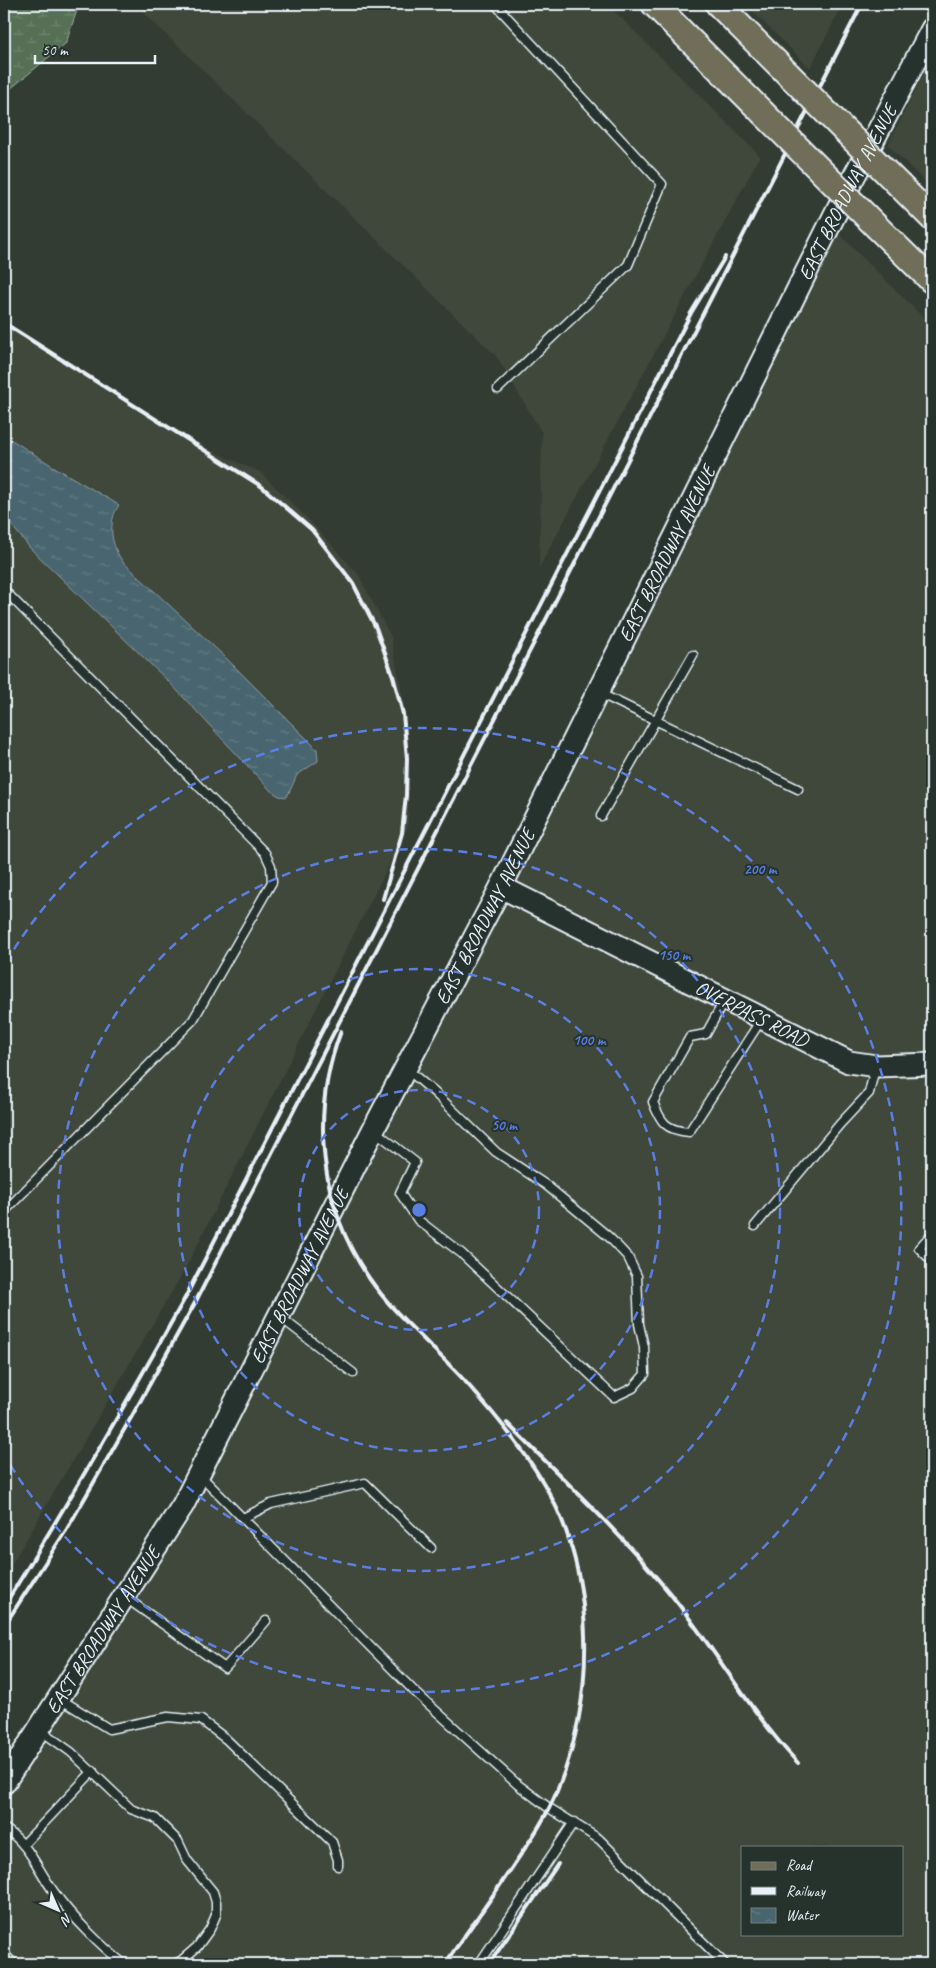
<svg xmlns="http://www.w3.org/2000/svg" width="936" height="1968" viewBox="0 0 936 1968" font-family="Caveat,sans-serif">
<defs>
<pattern id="wetland-marsh" width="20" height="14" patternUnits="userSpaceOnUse" patternTransform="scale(1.25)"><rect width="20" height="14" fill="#567056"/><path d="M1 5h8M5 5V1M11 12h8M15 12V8" fill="none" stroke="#6e856f"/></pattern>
<pattern id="water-ripples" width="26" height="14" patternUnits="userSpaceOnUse" patternTransform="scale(1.25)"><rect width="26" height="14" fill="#49666f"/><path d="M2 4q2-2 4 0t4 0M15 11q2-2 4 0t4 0" fill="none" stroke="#637c84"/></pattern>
</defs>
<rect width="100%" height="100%" fill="#323c33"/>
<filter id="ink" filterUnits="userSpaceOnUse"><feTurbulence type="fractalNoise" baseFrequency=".02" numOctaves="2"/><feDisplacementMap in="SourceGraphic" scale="10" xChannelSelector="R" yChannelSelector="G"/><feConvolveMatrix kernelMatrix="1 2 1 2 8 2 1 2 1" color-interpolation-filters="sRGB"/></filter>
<g filter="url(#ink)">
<!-- built -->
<path fill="#41473b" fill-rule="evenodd" d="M 135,4 L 607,4 L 760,156 L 539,568 L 542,433 L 497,357 Z
M 745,4 L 843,4 L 810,68 Z
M 932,57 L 932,189 L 888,145 Z
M 839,234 L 932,326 L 932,1055 L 875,1057 L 851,1054 L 513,884 L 808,289 Z
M 4,324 L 212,451 L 260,472 L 307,518 L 358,574 L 391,637 L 405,709 L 409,787 L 408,827 L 184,1271 L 6,1574 L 4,1572 L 4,516 L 30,548 L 170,683 L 271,791 L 279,796 L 287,797 L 297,775 L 318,761 L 224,656 L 123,562 L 115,551 L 111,529 L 119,504 L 51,465 L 4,435 Z
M 505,899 L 846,1070 L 932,1073 L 932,1964 L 4,1964 L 4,1800 L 191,1511 L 381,1135 ZM 742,1847 L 902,1847 L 902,1934 L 742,1934 Z"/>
<!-- wetland -->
<path fill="url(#wetland-marsh)" stroke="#9fb0a7" d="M 4,4 L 79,4 L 66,43 L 4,94 Z"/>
<!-- water -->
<path fill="url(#water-ripples)" stroke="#899ea6" d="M 4,435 L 51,465 L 119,505 C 107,523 111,546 123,562 L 224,656 L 317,749 L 318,761 L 297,775 L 287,797 L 279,796 L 271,791 L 170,683 L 30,548 L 4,516 Z"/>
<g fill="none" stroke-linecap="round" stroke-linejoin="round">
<!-- lane casing -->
<g stroke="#e8f1f8" stroke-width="11">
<path id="lane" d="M 495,4 L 662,184 L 628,265 L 498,389
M 4,590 L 265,853 L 271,866 L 272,882 L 193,1020 L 4,1212
M 599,693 L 798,789
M 601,816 L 693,655
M 724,1001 L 706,1034 L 690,1037 L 653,1102 C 661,1123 666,1130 689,1132 L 761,1020
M 375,1131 L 415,1162 L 400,1193 L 418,1220 L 461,1253 L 614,1397 L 633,1388 L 645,1374 L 644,1347 L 639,1324 L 637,1276 L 628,1257 L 609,1237 L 546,1185 L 496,1152 L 435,1093 L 408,1070
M 755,1226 L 840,1124 L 869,1093 L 875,1068
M 932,1234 L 919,1248 L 932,1261
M 280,1317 L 353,1373
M 199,1474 L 414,1691 L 517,1784 L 549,1808 L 599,1839 L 725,1964
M 243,1518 L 271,1504 L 365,1483 L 431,1548
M 126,1598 L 225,1668 L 266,1621
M 60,1699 L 109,1729 L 168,1717 L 201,1720 L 226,1739 L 332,1842 L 338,1860 L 338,1866
M 40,1730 L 71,1752 L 131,1809 L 155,1818 L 178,1841 L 187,1860 L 213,1892 L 216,1902 L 216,1915 L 210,1929 L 197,1947 L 182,1960 L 175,1964
M 4,1828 C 30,1845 36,1867 54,1892 C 71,1916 101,1946 124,1964
M 23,1845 L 93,1771
M 4,1954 L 14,1964
M 479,1964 L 574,1822"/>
</g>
<!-- secondary casing -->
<g stroke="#e8f1f8" stroke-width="25">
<g id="secondary">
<path id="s1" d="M 501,887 L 849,1062 L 876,1066 L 932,1064"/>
<path id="s2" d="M 4,1783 L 183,1505 L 373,1130 L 501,887 L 849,186 L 932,29"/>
</g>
</g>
<!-- primary casing -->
<g stroke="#e8f1f8" stroke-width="28">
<path id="primary" d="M 654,4 L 762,112
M 718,4 L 788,74
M 900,186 L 932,218
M 878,228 L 932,281"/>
</g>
<!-- lane -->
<use href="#lane" stroke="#26332d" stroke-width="8"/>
<!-- secondary -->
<use href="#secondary" stroke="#26332d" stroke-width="21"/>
<!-- primary -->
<use href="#primary" stroke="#706e59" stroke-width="24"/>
<!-- rail -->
<path stroke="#e8f1f8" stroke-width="4" d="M 4,323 L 261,486 L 312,530 L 353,583 L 376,628 L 393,676 L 403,714 L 407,758 L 406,795 L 402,833 L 383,899
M 341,1031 C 310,1113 319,1205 369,1278 C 395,1316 432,1345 463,1379 C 492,1411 522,1446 544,1484 C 597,1573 596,1697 557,1791 C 547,1816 532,1838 517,1860 C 494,1895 469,1929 445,1964
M 507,1423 C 564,1480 622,1534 672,1596 C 716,1650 750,1712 798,1763
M 4,1606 C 67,1505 127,1402 185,1298 L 691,313 L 725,257
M 4,1626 L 67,1529 L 132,1416 L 196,1301 L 862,4
M 489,1964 L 558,1864"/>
<!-- primary-bridge casing -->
<g stroke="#e8f1f8" stroke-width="28" stroke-linecap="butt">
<path id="primary-bridge" d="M 788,74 L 900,186
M 762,112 L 878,228"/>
</g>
<!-- primary-bridge -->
<use href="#primary-bridge" stroke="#706e59" stroke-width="24"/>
</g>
</g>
<!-- distance rings -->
<g fill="none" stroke="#5a7fe2" stroke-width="2.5" stroke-dasharray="9 6">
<circle cx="419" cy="1210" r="120"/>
<circle cx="419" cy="1210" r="241"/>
<circle cx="419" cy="1210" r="361"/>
<path d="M6 962A482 482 0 1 1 6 1458"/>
</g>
<g text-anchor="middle" stroke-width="4" stroke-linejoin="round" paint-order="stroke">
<!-- street labels -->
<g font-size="20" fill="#e8f1f8" stroke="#26332d">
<text dy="7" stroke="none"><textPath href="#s2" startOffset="1802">EAST BROADWAY AVENUE</textPath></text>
<text dy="7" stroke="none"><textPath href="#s2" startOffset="1398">EAST BROADWAY AVENUE</textPath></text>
<text dy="7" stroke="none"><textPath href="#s2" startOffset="992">EAST BROADWAY AVENUE</textPath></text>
<text dy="7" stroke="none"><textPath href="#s1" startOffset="281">OVERPASS ROAD</textPath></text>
<text dy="7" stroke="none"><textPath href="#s2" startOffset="588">EAST BROADWAY AVENUE</textPath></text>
<text dy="7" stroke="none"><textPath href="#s2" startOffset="182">EAST BROADWAY AVENUE</textPath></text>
</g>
</g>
<circle cx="419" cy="1210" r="8" fill="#5a7fe2" stroke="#26332d" stroke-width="2.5"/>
<g font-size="15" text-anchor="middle" font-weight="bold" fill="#5a7fe2" stroke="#26332d" stroke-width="4" stroke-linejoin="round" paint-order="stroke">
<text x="760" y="874">200 m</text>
<text x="674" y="960">150 m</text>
<text x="589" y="1045">100 m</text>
<text x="504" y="1130">50 m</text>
</g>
<!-- margin -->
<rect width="936" height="1968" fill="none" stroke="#26332d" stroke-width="20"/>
<rect x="10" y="10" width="916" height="1948" fill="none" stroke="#e8f1f8" stroke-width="2" filter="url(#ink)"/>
<!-- legend -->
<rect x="741" y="1846" width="162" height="90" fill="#26332d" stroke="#747f7e"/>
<rect x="751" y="1862" width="25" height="8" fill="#706e59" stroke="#747f7e"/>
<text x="786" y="1870" font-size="15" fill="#e8f1f8">Road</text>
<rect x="751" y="1887" width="25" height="8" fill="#e8f1f8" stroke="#747f7e"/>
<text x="786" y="1896" font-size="15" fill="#e8f1f8">Railway</text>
<rect x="751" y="1908" width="25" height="15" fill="url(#water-ripples)" stroke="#747f7e"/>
<text x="786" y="1920" font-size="15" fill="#e8f1f8">Water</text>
<!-- north arrow -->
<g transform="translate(58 1910) rotate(135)" stroke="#26332d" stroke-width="4" paint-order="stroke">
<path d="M0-4L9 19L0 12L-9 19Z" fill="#e8f1f8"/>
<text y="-8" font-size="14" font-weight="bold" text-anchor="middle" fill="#e8f1f8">N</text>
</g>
<!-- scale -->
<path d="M35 55v8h120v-8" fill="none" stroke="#e8f1f8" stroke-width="2.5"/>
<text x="42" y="55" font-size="15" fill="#e8f1f8" stroke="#26332d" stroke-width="4" paint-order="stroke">50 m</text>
</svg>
